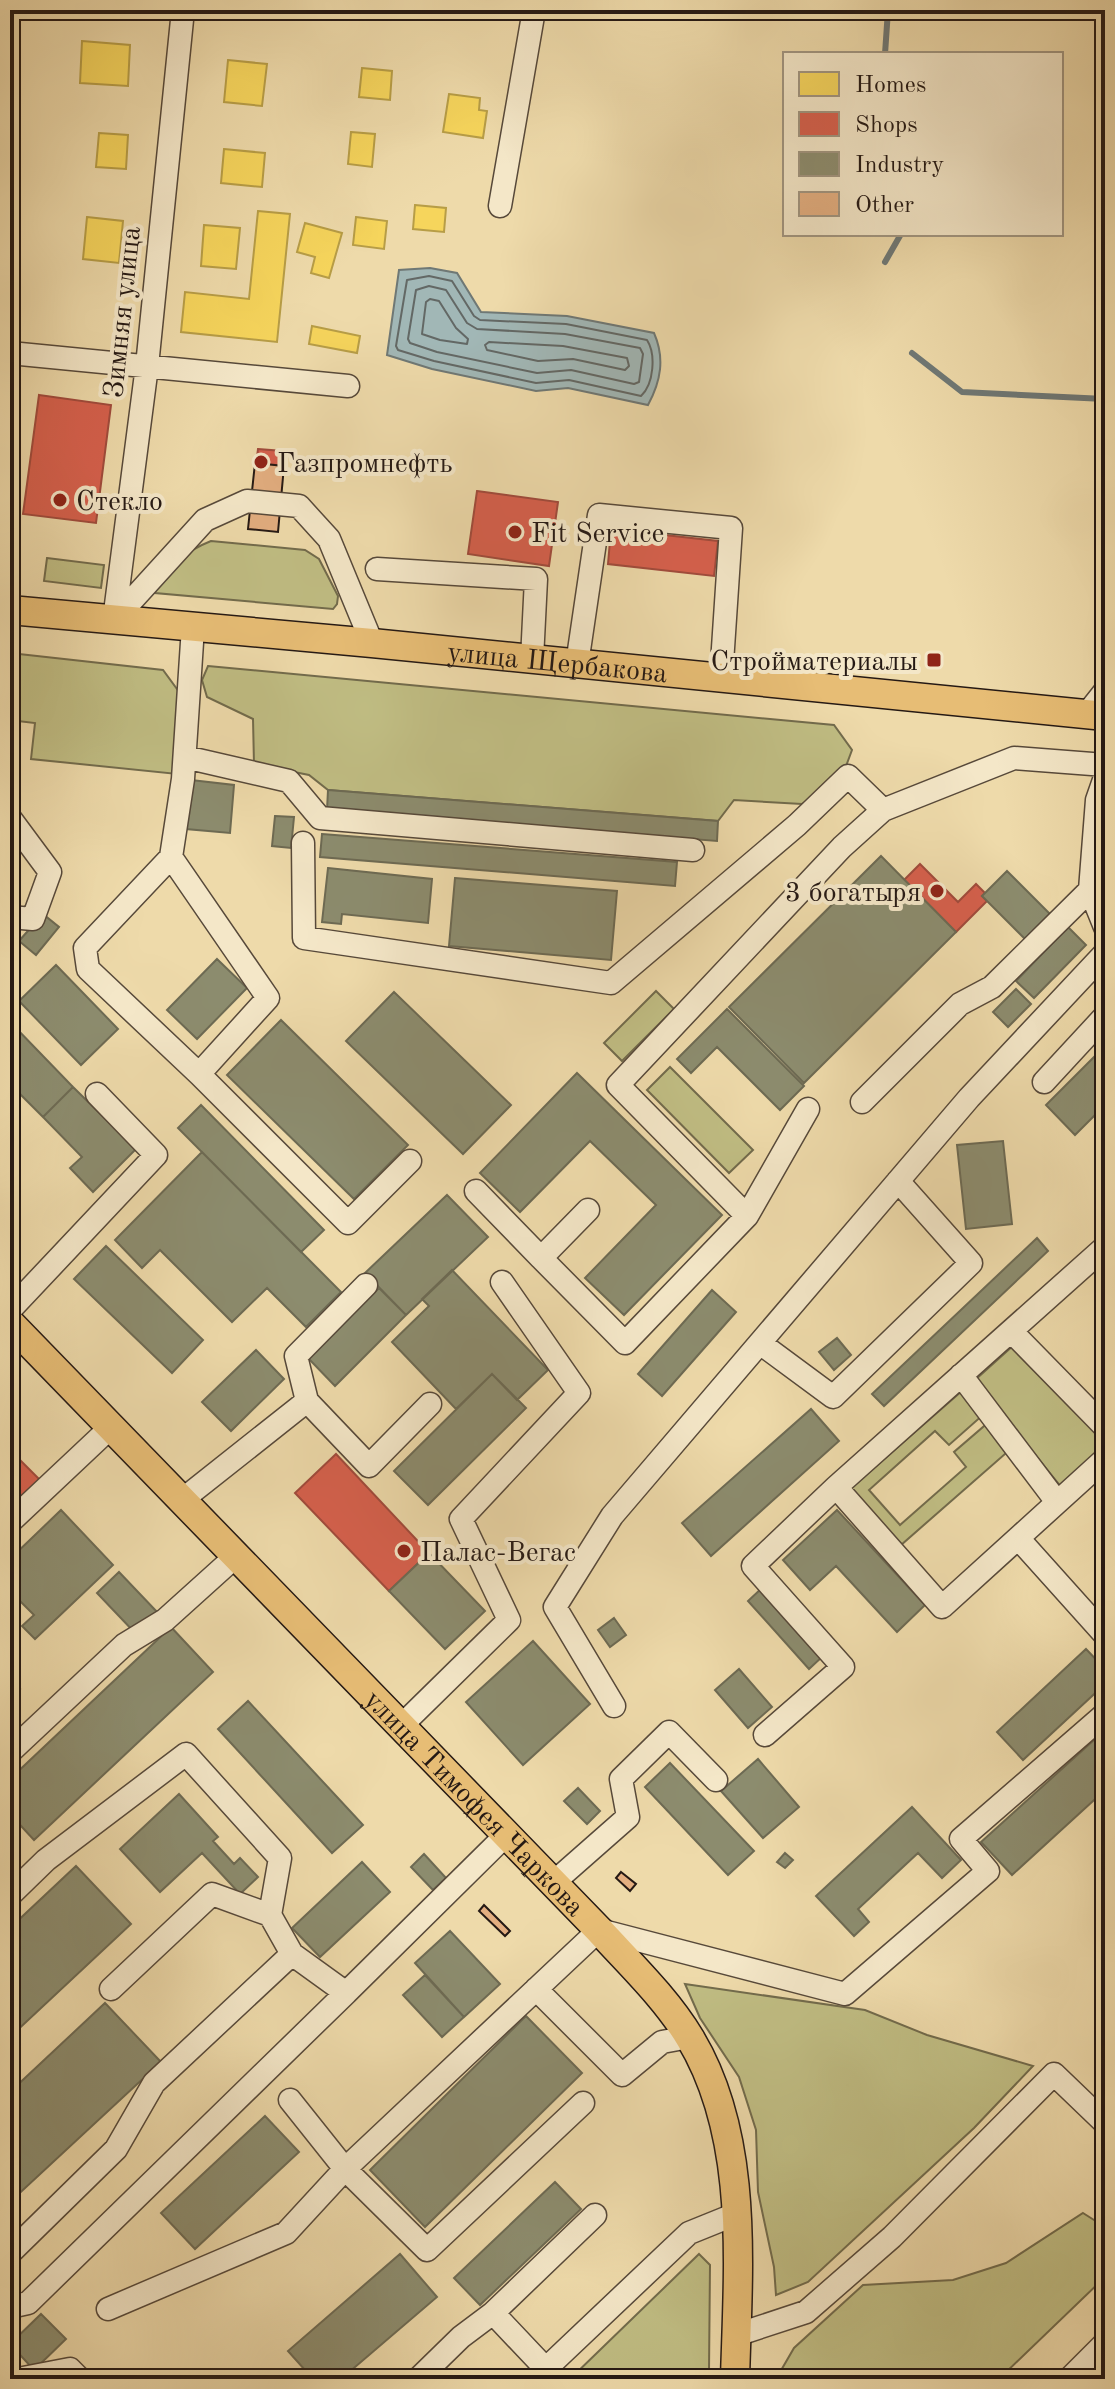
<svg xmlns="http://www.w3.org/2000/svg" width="1115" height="2389" viewBox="0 0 1115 2389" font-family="'Old Standard TT',serif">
<rect width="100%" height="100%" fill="#eedaaa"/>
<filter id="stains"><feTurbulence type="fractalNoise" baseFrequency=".0025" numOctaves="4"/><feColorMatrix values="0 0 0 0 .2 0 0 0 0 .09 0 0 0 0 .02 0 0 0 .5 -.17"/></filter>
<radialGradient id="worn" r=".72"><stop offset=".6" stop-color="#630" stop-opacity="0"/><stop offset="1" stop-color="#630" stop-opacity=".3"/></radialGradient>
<!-- green -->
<path fill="#c0bd83" stroke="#726b4c" stroke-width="2" d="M 211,541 L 305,550 L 319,559 L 338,596 L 337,604 L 333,609 L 155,593 C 158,569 191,549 211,541 Z
M 47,558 L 104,565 L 101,588 L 44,581 Z
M 10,653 L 163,670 L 185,700 L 177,774 L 31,759 L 35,723 L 10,720 Z
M 208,666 L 834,725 L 852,750 L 839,785 L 802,804 L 734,800 L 718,821 L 328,790 L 309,775 L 254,764 L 253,719 L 207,697 L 202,680 Z
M 656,991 L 674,1009 L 622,1061 L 604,1043 Z
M 670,1067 L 753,1150 L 729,1173 L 647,1090 Z
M 1015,1344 L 1105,1438 L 1105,1448 L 1061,1487 L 975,1380 Z
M 963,1390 L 984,1414 L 949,1445 L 935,1431 L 869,1490 L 900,1525 L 966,1467 L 954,1452 L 990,1421 L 1013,1447 L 901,1545 L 851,1488 Z
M 685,1984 L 865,2010 L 927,2035 L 1033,2066 L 974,2128 L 808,2282 L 776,2295 L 774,2267 L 758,2192 L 756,2130 L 739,2077 L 700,2018 Z
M 1083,2213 L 1105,2227 L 1105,2277 L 999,2379 L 776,2379 L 794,2348 L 863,2285 L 953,2280 L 1006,2263 Z
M 699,2254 L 710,2265 L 709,2372 L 703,2379 L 570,2379 Z"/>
<!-- water -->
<path fill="#a1b7b6" stroke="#6f7875" stroke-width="2" d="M 430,268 L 457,273 L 481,312 L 567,316 L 654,333 C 665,358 661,381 648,405 L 568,388 L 536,391 L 432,369 L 387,355 L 399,270 Z"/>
<!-- homes -->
<path fill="#f6d55c" stroke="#b79d46" stroke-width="2" d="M 82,41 L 130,45 L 128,86 L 80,83 Z
M 228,60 L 267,64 L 262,106 L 224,102 Z
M 362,68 L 392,71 L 390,100 L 359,97 Z
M 449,94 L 480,98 L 479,110 L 487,111 L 483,138 L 443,132 Z
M 351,132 L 375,134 L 372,167 L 348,164 Z
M 99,133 L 128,135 L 126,169 L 96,167 Z
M 224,149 L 265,153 L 262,187 L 221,183 Z
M 415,205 L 446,208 L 444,232 L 413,229 Z
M 258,211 L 290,214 L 277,342 L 181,332 L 185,292 L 249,299 Z
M 87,217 L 123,221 L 119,263 L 83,259 Z
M 356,217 L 387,221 L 384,249 L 353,245 Z
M 305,223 L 342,233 L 329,278 L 311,273 L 315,257 L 297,252 Z
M 204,225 L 240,228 L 236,269 L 201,266 Z
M 312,326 L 360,336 L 357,353 L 309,344 Z
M 10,490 L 14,491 L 11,519 L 10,519 Z"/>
<!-- shops -->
<path fill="#d6604d" stroke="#a14b3c" stroke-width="2" d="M 39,395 L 111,405 L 96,523 L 23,514 Z
M 258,449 L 283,451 L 281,468 L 256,465 Z
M 477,491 L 558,502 L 549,566 L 468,554 Z
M 611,529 L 718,541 L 714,576 L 608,564 Z
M 920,864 L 958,902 L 976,884 L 985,893 L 982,896 L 987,901 L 956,932 L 904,880 Z
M 336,1454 L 429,1553 L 389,1591 L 295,1493 Z
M 17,1457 L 40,1480 L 10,1509 L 10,1464 Z"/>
<!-- industry -->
<path fill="#8c8c6e" stroke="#6d6a53" stroke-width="2" d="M 191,780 L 234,785 L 230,833 L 186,829 Z
M 328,790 L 718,821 L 717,841 L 327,810 Z
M 275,816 L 294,817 L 291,848 L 272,846 Z
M 322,834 L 677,862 L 675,886 L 320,857 Z
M 881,856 L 956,932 L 804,1083 L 729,1007 Z
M 328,868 L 432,879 L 428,923 L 342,914 L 341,924 L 322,922 Z
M 1007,871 L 1052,916 L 1027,941 L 982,896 Z
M 455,878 L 617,891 L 611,960 L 449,946 Z
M 43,914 L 59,927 L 36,955 L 19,941 Z
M 1068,927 L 1086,945 L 1034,998 L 1016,981 Z
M 217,959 L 247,988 L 197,1039 L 167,1010 Z
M 56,965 L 118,1029 L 81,1065 L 19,1001 Z
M 1016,989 L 1031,1004 L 1008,1027 L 993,1012 Z
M 394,992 L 511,1105 L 463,1154 L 346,1041 Z
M 727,1009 L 804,1086 L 780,1110 L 717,1047 L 691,1073 L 677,1059 Z
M 281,1020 L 408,1145 L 354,1199 L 227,1075 Z
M 14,1026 L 73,1087 L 43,1117 L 10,1084 L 10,1030 Z
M 1105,1046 L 1105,1105 L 1075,1135 L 1046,1105 Z
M 577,1073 L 722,1215 L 624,1315 L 585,1278 L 656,1205 L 590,1141 L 520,1212 L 480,1173 Z
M 73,1087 L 136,1149 L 93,1192 L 70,1168 L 82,1157 L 43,1117 Z
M 201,1105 L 324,1230 L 301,1252 L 178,1128 Z
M 1003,1141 L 1012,1224 L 966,1229 L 957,1145 Z
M 202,1152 L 341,1292 L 306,1327 L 267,1288 L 232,1322 L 160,1250 L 142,1268 L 115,1240 Z
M 447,1195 L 488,1237 L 406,1315 L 365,1273 Z
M 1037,1238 L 1048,1251 L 884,1406 L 872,1394 Z
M 106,1246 L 203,1340 L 172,1373 L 74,1279 Z
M 452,1270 L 548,1370 L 517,1400 L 492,1374 L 456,1409 L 392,1342 L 429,1306 L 422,1299 Z
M 379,1288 L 406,1315 L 335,1386 L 308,1358 Z
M 712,1290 L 736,1312 L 662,1396 L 638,1374 Z
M 837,1338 L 851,1355 L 834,1370 L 819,1352 Z
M 256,1350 L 284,1379 L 231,1431 L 202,1402 Z
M 492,1374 L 526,1408 L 428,1505 L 394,1471 Z
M 811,1409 L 839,1441 L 711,1556 L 682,1523 Z
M 61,1510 L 113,1565 L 35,1639 L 22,1626 L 34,1615 L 10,1591 L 10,1559 Z
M 837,1510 L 925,1605 L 897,1632 L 836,1566 L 810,1590 L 783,1560 Z
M 429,1553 L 485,1611 L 445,1649 L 389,1591 Z
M 119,1572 L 159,1614 L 137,1635 L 97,1593 Z
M 762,1588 L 823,1656 L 809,1669 L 748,1601 Z
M 614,1618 L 626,1635 L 610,1647 L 598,1630 Z
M 171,1627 L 213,1672 L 34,1840 L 10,1814 L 10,1779 Z
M 533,1641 L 590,1704 L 523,1765 L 466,1702 Z
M 1086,1649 L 1105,1669 L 1105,1684 L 1023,1760 L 997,1732 Z
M 739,1669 L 772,1707 L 748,1728 L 715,1690 Z
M 10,1678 L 20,1689 L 10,1698 Z
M 248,1701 L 363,1825 L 332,1853 L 218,1729 Z
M 1105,1730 L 1105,1790 L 1012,1875 L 981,1842 Z
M 758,1759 L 799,1807 L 763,1838 L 721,1791 Z
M 670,1763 L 754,1851 L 728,1875 L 645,1787 Z
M 578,1788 L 600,1811 L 587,1824 L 564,1801 Z
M 179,1794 L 218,1837 L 213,1841 L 234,1864 L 240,1858 L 258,1877 L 240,1894 L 202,1853 L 160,1892 L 120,1849 Z
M 912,1807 L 961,1860 L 942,1878 L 918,1853 L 858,1909 L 869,1922 L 854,1936 L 816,1896 Z
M 785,1853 L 793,1860 L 785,1868 L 777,1862 Z
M 424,1854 L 446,1878 L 433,1890 L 411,1867 Z
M 362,1862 L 390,1892 L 320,1957 L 292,1928 Z
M 76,1866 L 131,1924 L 10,2037 L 10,1928 Z
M 450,1931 L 500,1984 L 464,2017 L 415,1963 Z
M 425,1975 L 464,2017 L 442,2037 L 403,1995 Z
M 105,2003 L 161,2062 L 10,2202 L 10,2092 Z
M 526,2016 L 582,2073 L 425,2227 L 370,2170 Z
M 265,2116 L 299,2152 L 195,2249 L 161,2213 Z
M 555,2182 L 581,2209 L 480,2305 L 454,2278 Z
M 400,2254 L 437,2297 L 341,2379 L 313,2379 L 288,2351 Z
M 41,2314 L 66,2339 L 34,2370 L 10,2344 Z"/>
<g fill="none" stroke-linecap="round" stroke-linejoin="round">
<!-- shore -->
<path stroke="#636865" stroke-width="2" d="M 429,276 L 452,281 L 474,316 L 480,320 L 566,324 L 647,340 C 656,354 654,384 641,396 L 569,380 L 536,383 L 434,361 L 398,350 L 396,346 L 407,280 Z
M 429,286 L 446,290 L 467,323 L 477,329 L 565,334 L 640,348 L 643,354 L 639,382 L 634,384 L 571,370 L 537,373 L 437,352 L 410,343 L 408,339 L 416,290 Z
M 430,299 L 439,301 L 456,328 L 468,339 L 467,344 L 440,340 L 422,334 L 426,302 Z
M 489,342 L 563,346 L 627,358 L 629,366 L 625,370 L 573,359 L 538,361 L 487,350 L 485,345 Z"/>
<!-- stream -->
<path stroke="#6f7875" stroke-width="6" d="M 885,54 L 888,10
M 885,262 L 901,234
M 912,353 L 962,392 L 1105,399"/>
</g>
<!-- building -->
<path fill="#e3ae80" stroke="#251914" stroke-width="2" d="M 255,463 L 284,466 L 278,532 L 248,529 Z
M 621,1872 L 636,1884 L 630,1891 L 616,1878 Z
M 484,1905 L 510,1931 L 505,1936 L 479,1911 Z"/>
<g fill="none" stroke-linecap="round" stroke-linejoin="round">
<!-- minor casing -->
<g stroke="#57493a" stroke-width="25">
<path id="minor" d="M 500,206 L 534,10
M 10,353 L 348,386
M 377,569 L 536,579 L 532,659
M 114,620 L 147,366 L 183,10
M 114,620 L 205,520 L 247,501 L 299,506 L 329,539 L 372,643
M 193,627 L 183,779 L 171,857 L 85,948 L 88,969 L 199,1074 L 348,1223 L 410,1161
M 577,664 L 599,515 L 731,528 L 721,678
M 1086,715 L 1105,691
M 185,757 L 289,781 L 320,818 L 693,850
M 10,818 L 50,872 L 33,919 L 10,917
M 303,843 L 304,938 L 611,983 L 797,825 L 848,776 L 883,810
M 171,857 L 268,998 L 199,1074
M 1090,890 L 1105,927
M 1044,1082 L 1105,1016
M 862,1102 L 960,1004 L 992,987 L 1090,890 L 1097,800 L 1105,777
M 476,1191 L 541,1258
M 588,1210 L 541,1258 L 625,1343 L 747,1216 L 618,1085 L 842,847 L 883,810 L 1014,758 L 1105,765
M 747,1216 L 808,1109
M 10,1310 L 156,1155 L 97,1094
M 1011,1331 L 1105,1427
M 760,1343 L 833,1397 L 971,1263 L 898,1181
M 961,1375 L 1057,1502
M 307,1401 L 296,1356 L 366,1285
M 836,1487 L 942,1607 L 1105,1459
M 182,1500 L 307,1401 L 369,1466 L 430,1404
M 10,1522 L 111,1427
M 1018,1538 L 1105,1635
M 614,1706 L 555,1607 L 612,1516 L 969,1098 L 1105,953
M 401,1726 L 509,1620 L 461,1519 L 579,1393 L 502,1282
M 765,1735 L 843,1667 L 753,1566 L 836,1487 L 1105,1247
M 10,1752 L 124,1645 L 165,1620 L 236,1556
M 553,1883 L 628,1817 L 621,1779 L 669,1732 L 716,1780
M 10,1895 L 46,1860 L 186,1754 L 280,1858 L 270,1915 L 292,1954
M 111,1989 L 212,1894 L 270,1915
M 536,1989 L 622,2075 L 662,2042 L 689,2037
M 290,2100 L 345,2169 L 427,2250 L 583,2103
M 13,2250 L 116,2149 L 154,2083 L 292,1954 L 346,1993 L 506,1835
M 10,2307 L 28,2303 L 346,1993
M 108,2309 L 286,2233 L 345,2169 L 599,1930 L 845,1994 L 988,1871 L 961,1839 L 1105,1714
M 493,2313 L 595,2215
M 736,2335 L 806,2312 L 892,2237 L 1054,2074 L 1105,2123
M 18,2379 L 70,2369 L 80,2379
M 418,2379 L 461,2337 L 493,2313 L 546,2369
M 535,2379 L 689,2233 L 736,2214
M 1069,2379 L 1105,2343"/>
</g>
<!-- major casing -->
<g stroke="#251914" stroke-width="31">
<g id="major">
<path id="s1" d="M 10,610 L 372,643 L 1105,716"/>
<path id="s2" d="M 10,1323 L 599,1930 C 630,1964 666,1998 690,2038 C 750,2137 738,2267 735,2379"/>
</g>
</g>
<!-- minor -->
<use href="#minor" stroke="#f4e7c8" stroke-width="22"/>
<!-- major -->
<use href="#major" stroke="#e7bd75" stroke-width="28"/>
</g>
<!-- markers -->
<g fill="#8f2418" stroke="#f4e7c8" stroke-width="3">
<circle cx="261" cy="462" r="8"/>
<circle cx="60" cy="500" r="8"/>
<circle cx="515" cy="532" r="8"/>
<rect x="926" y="652" width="16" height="16" rx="4"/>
<circle cx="937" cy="891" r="8"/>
<circle cx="404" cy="1551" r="8"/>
</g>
<g text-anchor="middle" stroke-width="8" stroke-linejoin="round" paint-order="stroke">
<!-- street labels -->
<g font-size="28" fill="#251914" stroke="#f4e7c8">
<text transform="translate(121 312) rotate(-84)" y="10">Зимняя улица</text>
<text dy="10" stroke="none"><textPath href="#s1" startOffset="550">улица Щербакова</textPath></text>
<text dy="10" stroke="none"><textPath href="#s2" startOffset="668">улица Тимофея Чаркова</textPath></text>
</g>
<!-- poi labels -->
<g font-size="28" fill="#251914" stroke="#f4e7c8" text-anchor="start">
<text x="277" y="472">Газпромнефть</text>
<text x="76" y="510">Стекло</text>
<text x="531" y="542">Fit Service</text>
<text x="918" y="670" text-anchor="end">Стройматериалы</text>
<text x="921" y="901" text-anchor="end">3 богатыря</text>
<text x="420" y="1561">Палас-Вегас</text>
</g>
</g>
<!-- margin -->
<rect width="1115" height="2389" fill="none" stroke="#eedaaa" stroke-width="40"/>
<rect x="12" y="12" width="1091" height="2365" fill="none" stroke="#251914" stroke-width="4"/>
<rect x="20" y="20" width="1075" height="2349" fill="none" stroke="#251914" stroke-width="2"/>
<!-- legend -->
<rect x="783" y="52" width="280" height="184" fill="#f4e7c8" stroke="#a19580" stroke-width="2"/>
<rect x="799" y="72" width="40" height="24" fill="#f6d55c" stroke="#a19580" stroke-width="2"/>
<text x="855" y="92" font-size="24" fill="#251914">Homes</text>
<rect x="799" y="112" width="40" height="24" fill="#d6604d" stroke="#a19580" stroke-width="2"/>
<text x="855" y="132" font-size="24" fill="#251914">Shops</text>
<rect x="799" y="152" width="40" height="24" fill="#8c8c6e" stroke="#a19580" stroke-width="2"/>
<text x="855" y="172" font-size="24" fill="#251914">Industry</text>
<rect x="799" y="192" width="40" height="24" fill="#e3ae80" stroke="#a19580" stroke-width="2"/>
<text x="855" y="212" font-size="24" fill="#251914">Other</text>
<rect width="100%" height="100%" filter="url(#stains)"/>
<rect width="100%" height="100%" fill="url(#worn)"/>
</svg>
